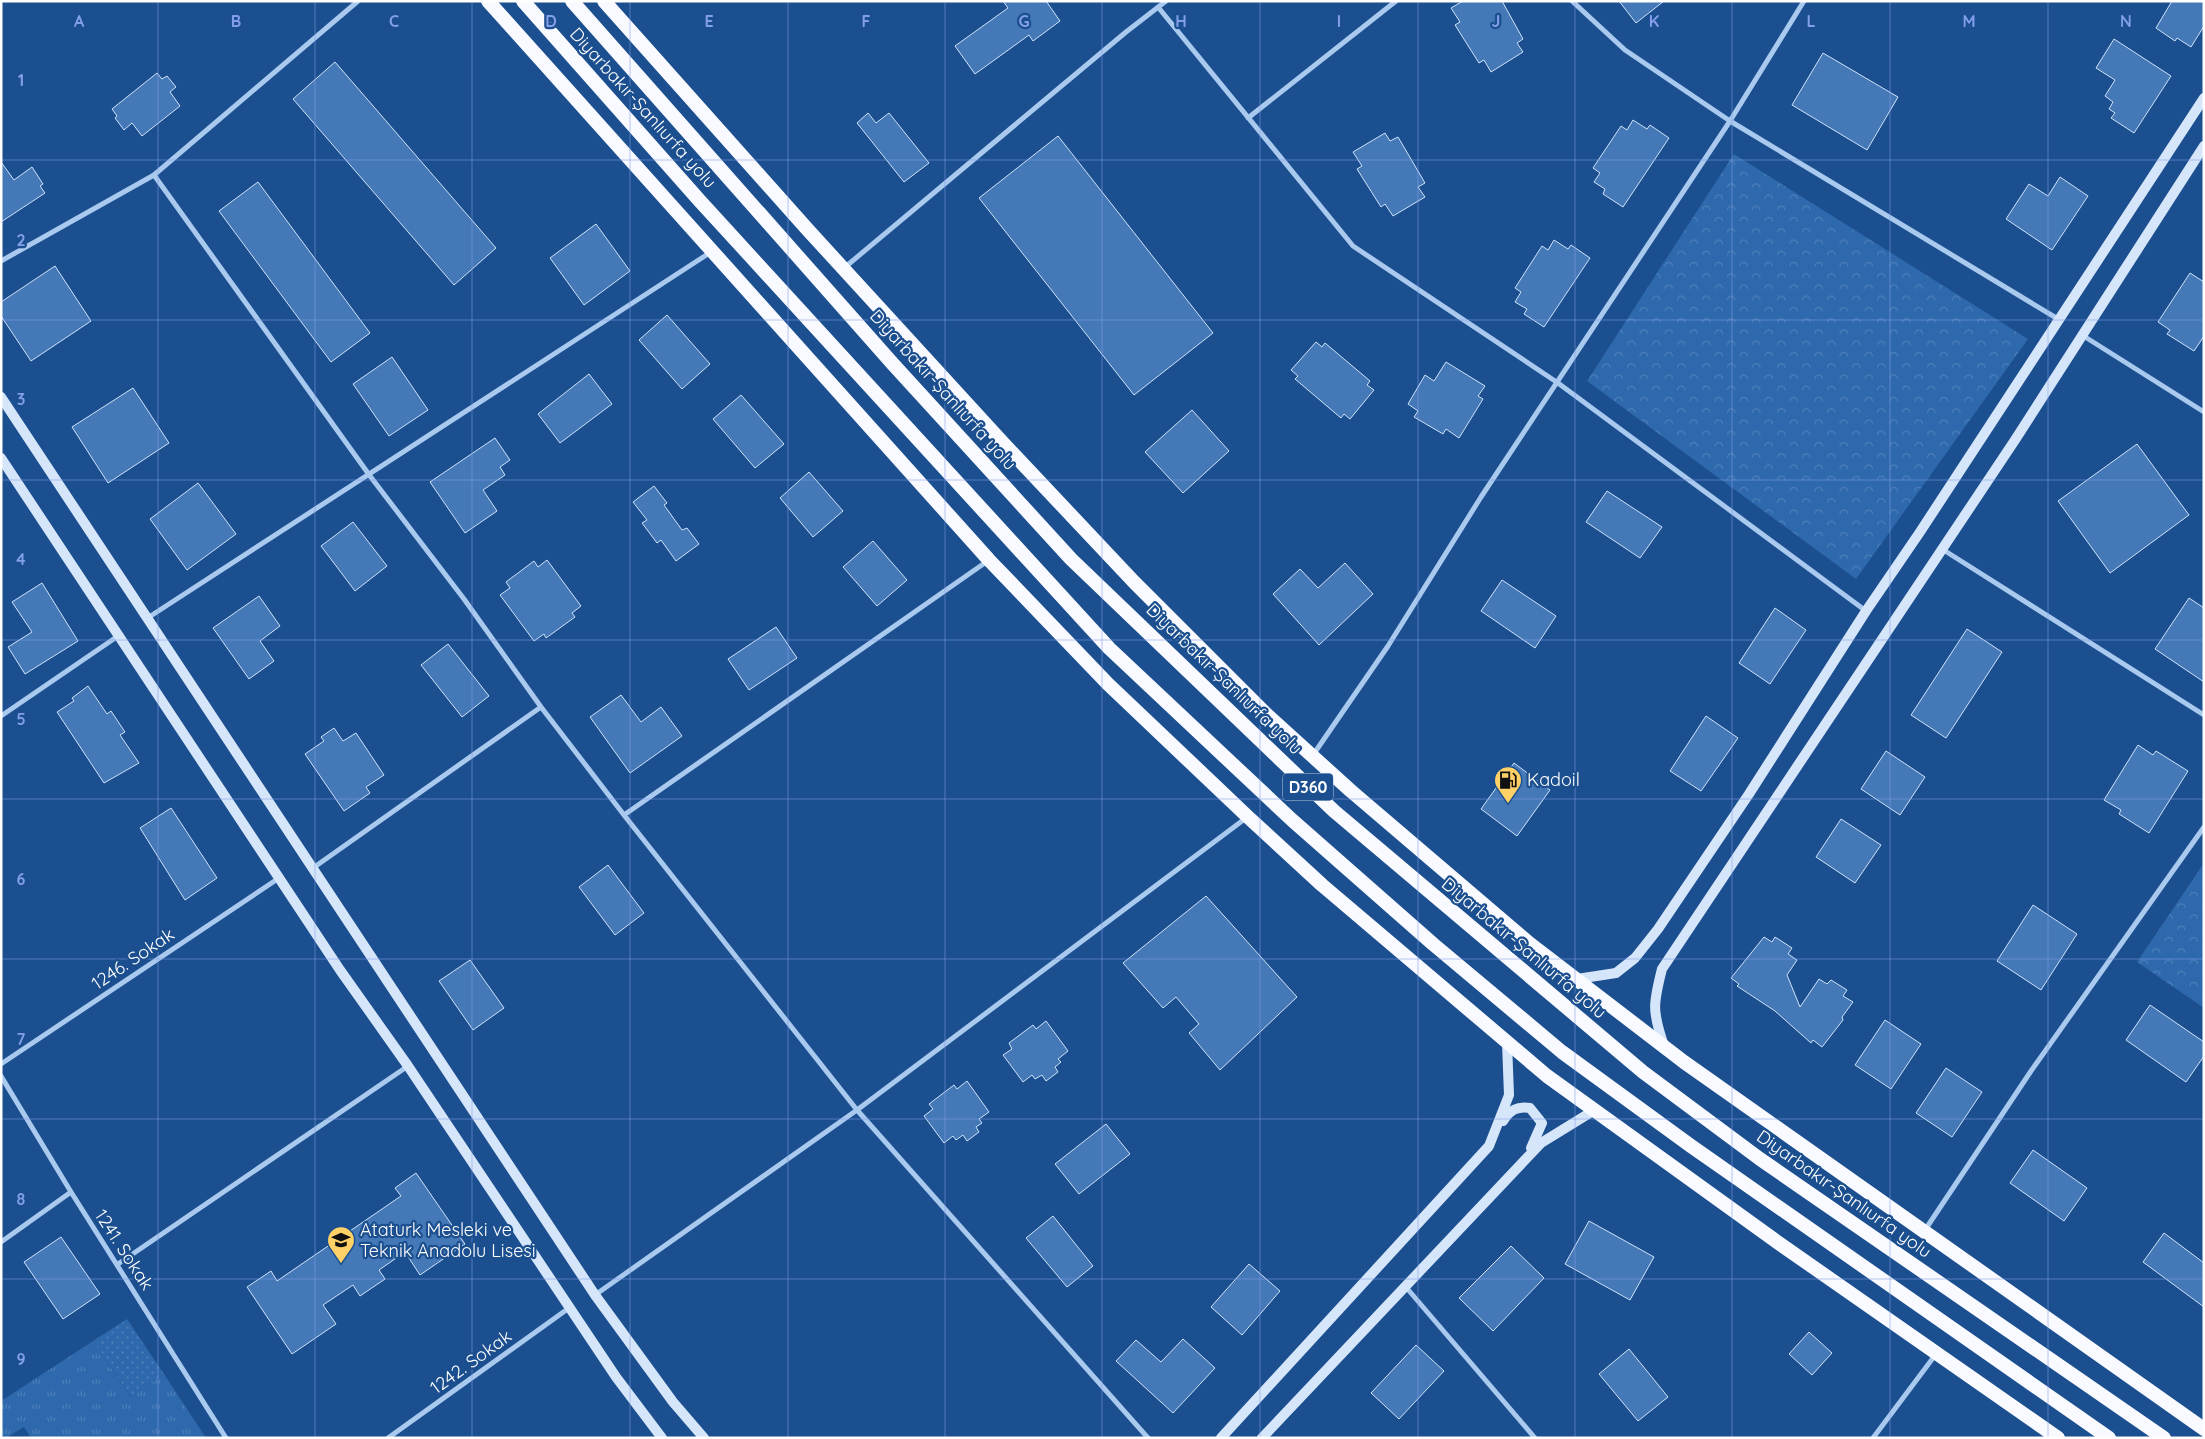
<svg xmlns="http://www.w3.org/2000/svg" width="2205" height="1439" viewBox="0 0 2205 1439" font-family="Quicksand,sans-serif">
<defs>
<pattern id="grass-tufts" width="24" height="20" patternUnits="userSpaceOnUse" patternTransform="scale(1.25)"><rect width="24" height="20" fill="#2e69ad"/><path d="M3 7l-1-3M5 7V3M7 7l1-3M15 17l-1-3M17 17v-4M19 17l1-3" fill="none" stroke="#4d80b9"/></pattern>
<pattern id="forest-crowns" width="20" height="18" patternUnits="userSpaceOnUse" patternTransform="scale(1.25)"><rect width="20" height="18" fill="#2e69ad"/><path d="M2 6a3 3 0 1 1 6 0M12 15a3 3 0 1 1 6 0" fill="none" stroke="#4d80b9"/></pattern>
<pattern id="park-dots" width="8" height="8" patternUnits="userSpaceOnUse" patternTransform="scale(1.25)"><rect width="8" height="8" fill="#2e69ad"/><path d="M2 2h.1M6 6h.1" fill="none" stroke="#4d80b9" stroke-width="1.8" stroke-linecap="round"/></pattern>
</defs>
<rect width="100%" height="100%" fill="#1b4f8f"/>
<!-- grass -->
<path fill="url(#grass-tufts)" d="M 93,1341 L 131,1397 L 164,1374 L 206,1438 L 31,1438 L 24,1427 L 6,1438 L 1,1438 L 1,1401 Z"/>
<!-- forest -->
<path fill="url(#forest-crowns)" d="M 1734,154 L 2028,339 L 1856,579 L 1587,381 Z
M 2204,863 L 2204,1008 L 2137,962 Z"/>
<!-- park -->
<path fill="url(#park-dots)" d="M 127,1319 L 164,1374 L 131,1397 L 93,1341 Z"/>
<!-- building -->
<path fill="#4478b7" stroke="#cfe3fa" d="M 1003,1 L 1046,1 L 1060,21 L 1033,41 L 1029,35 L 975,74 L 955,46 L 1008,8 Z
M 1463,1 L 1502,1 L 1523,39 L 1517,43 L 1523,52 L 1491,72 L 1484,60 L 1479,63 L 1455,25 L 1460,22 L 1451,8 Z
M 1619,1 L 1664,1 L 1636,23 Z
M 2172,1 L 2204,1 L 2204,26 L 2191,47 L 2177,38 L 2175,41 L 2156,28 Z
M 2114,39 L 2171,76 L 2134,133 L 2111,118 L 2115,113 L 2109,109 L 2113,102 L 2105,96 L 2115,80 L 2096,68 Z
M 1823,53 L 1898,97 L 1867,150 L 1792,105 Z
M 335,62 L 496,248 L 454,285 L 293,99 Z
M 157,73 L 162,79 L 167,76 L 176,87 L 170,92 L 180,106 L 142,136 L 132,123 L 124,130 L 115,118 L 117,116 L 112,109 Z
M 868,113 L 876,123 L 889,113 L 929,163 L 904,182 L 857,123 Z
M 1633,120 L 1647,129 L 1650,125 L 1669,138 L 1623,207 L 1603,194 L 1605,189 L 1594,182 L 1600,173 L 1593,168 L 1621,126 L 1627,130 Z
M 1385,133 L 1390,141 L 1398,137 L 1425,183 L 1418,187 L 1425,197 L 1393,216 L 1385,204 L 1381,207 L 1357,169 L 1362,166 L 1353,152 Z
M 1058,136 L 1213,333 L 1134,395 L 979,198 Z
M 1,162 L 14,180 L 32,167 L 43,184 L 40,186 L 45,193 L 1,222 Z
M 2060,177 L 2088,196 L 2052,250 L 2006,219 L 2029,184 L 2048,196 Z
M 258,182 L 370,333 L 331,362 L 219,211 Z
M 596,224 L 630,271 L 584,305 L 550,258 Z
M 1554,240 L 1568,249 L 1571,245 L 1590,258 L 1544,327 L 1524,314 L 1527,309 L 1515,302 L 1521,292 L 1515,288 L 1542,246 L 1548,250 Z
M 55,266 L 91,321 L 31,361 L 1,316 L 1,302 Z
M 2190,273 L 2204,282 L 2204,336 L 2194,351 L 2167,334 L 2170,330 L 2158,322 Z
M 667,315 L 710,364 L 682,389 L 639,340 Z
M 1316,342 L 1322,347 L 1325,343 L 1370,381 L 1367,385 L 1374,390 L 1350,419 L 1344,414 L 1341,418 L 1295,379 L 1298,376 L 1291,370 Z
M 392,357 L 428,410 L 389,436 L 353,384 Z
M 1446,362 L 1485,386 L 1478,396 L 1483,399 L 1459,438 L 1446,429 L 1443,434 L 1414,417 L 1418,411 L 1408,404 L 1425,375 L 1434,381 Z
M 589,374 L 612,404 L 560,443 L 538,414 Z
M 133,388 L 169,443 L 108,483 L 72,427 Z
M 741,395 L 784,444 L 755,468 L 713,419 Z
M 1192,410 L 1229,451 L 1183,493 L 1145,452 Z
M 495,438 L 510,460 L 500,467 L 505,475 L 483,490 L 497,511 L 465,533 L 430,482 Z
M 2137,444 L 2189,515 L 2110,573 L 2058,501 Z
M 809,472 L 843,511 L 813,537 L 780,498 Z
M 198,483 L 236,534 L 187,570 L 150,519 Z
M 654,486 L 667,503 L 664,505 L 682,530 L 687,528 L 699,544 L 676,561 L 661,540 L 657,543 L 642,523 L 647,520 L 633,502 Z
M 1607,491 L 1662,527 L 1640,558 L 1586,522 Z
M 353,522 L 387,566 L 355,591 L 321,546 Z
M 873,541 L 907,580 L 877,606 L 843,567 Z
M 547,560 L 581,606 L 572,613 L 575,617 L 546,638 L 544,634 L 534,641 L 500,595 L 510,588 L 506,582 L 534,561 L 538,567 Z
M 1345,563 L 1373,594 L 1319,645 L 1273,594 L 1300,569 L 1318,588 Z
M 1502,580 L 1556,616 L 1535,648 L 1481,611 Z
M 42,583 L 78,641 L 25,674 L 8,647 L 32,632 L 12,602 Z
M 259,596 L 280,626 L 260,641 L 274,661 L 249,679 L 213,628 Z
M 2189,598 L 2204,608 L 2204,682 L 2155,649 Z
M 1775,608 L 1806,630 L 1770,684 L 1739,663 Z
M 776,627 L 797,658 L 749,690 L 728,659 Z
M 1967,629 L 2002,652 L 1946,738 L 1911,715 Z
M 448,644 L 489,696 L 462,717 L 421,665 Z
M 88,686 L 107,714 L 111,711 L 125,732 L 120,735 L 139,763 L 104,783 L 57,712 L 74,701 L 72,698 Z
M 621,695 L 641,722 L 661,707 L 682,736 L 630,773 L 590,717 Z
M 1706,716 L 1738,738 L 1701,791 L 1670,771 Z
M 334,728 L 343,741 L 356,733 L 384,775 L 366,787 L 370,793 L 344,811 L 305,754 L 324,741 L 321,737 Z
M 2138,745 L 2153,755 L 2156,751 L 2188,771 L 2149,833 L 2119,814 L 2121,810 L 2104,800 Z
M 1886,751 L 1925,777 L 1900,815 L 1861,789 Z
M 1514,763 L 1550,790 L 1517,836 L 1481,809 Z
M 171,808 L 217,878 L 185,900 L 140,828 Z
M 1841,819 L 1881,845 L 1855,883 L 1816,857 Z
M 608,865 L 644,913 L 615,935 L 579,887 Z
M 1206,896 L 1297,997 L 1220,1070 L 1189,1033 L 1199,1024 L 1176,997 L 1163,1008 L 1123,963 Z
M 2033,905 L 2077,934 L 2041,990 L 1997,961 Z
M 1764,937 L 1772,942 L 1775,937 L 1792,948 L 1788,954 L 1797,960 L 1787,975 L 1800,1007 L 1819,979 L 1827,984 L 1831,980 L 1847,990 L 1843,996 L 1853,1002 L 1842,1017 L 1843,1020 L 1822,1047 L 1813,1040 L 1811,1043 L 1775,1011 L 1737,986 L 1739,984 L 1731,978 Z
M 470,960 L 504,1008 L 473,1030 L 439,981 Z
M 2150,1005 L 2204,1042 L 2204,1056 L 2186,1082 L 2126,1040 Z
M 1885,1020 L 1921,1044 L 1891,1089 L 1855,1065 Z
M 1046,1021 L 1068,1051 L 1058,1059 L 1061,1062 L 1055,1067 L 1058,1072 L 1046,1081 L 1042,1075 L 1035,1079 L 1032,1075 L 1023,1082 L 1003,1055 L 1012,1049 L 1009,1043 L 1033,1025 L 1036,1029 Z
M 1946,1068 L 1982,1092 L 1952,1137 L 1916,1113 Z
M 967,1081 L 989,1112 L 979,1119 L 982,1123 L 976,1127 L 979,1132 L 967,1141 L 963,1135 L 956,1140 L 953,1136 L 944,1143 L 924,1116 L 933,1109 L 929,1104 L 954,1085 L 957,1089 Z
M 1106,1124 L 1130,1154 L 1079,1194 L 1055,1164 Z
M 2033,1150 L 2087,1188 L 2064,1221 L 2010,1183 Z
M 416,1173 L 465,1244 L 420,1275 L 405,1252 L 379,1270 L 385,1279 L 360,1296 L 353,1285 L 323,1305 L 336,1324 L 292,1354 L 247,1287 L 271,1271 L 277,1281 L 401,1196 L 395,1188 Z
M 1053,1216 L 1093,1266 L 1067,1287 L 1026,1238 Z
M 1589,1221 L 1654,1257 L 1630,1300 L 1565,1264 Z
M 2164,1233 L 2204,1263 L 2204,1307 L 2143,1262 Z
M 61,1237 L 100,1294 L 63,1319 L 24,1262 Z
M 1511,1246 L 1544,1278 L 1493,1331 L 1459,1298 Z
M 1249,1264 L 1280,1291 L 1242,1335 L 1211,1307 Z
M 1809,1332 L 1832,1353 L 1812,1375 L 1789,1354 Z
M 1183,1339 L 1215,1368 L 1173,1413 L 1116,1361 L 1136,1340 L 1161,1362 Z
M 1416,1345 L 1444,1371 L 1399,1419 L 1371,1393 Z
M 1629,1349 L 1668,1397 L 1638,1421 L 1599,1374 Z"/>
<g fill="none" stroke-linecap="round" stroke-linejoin="round">
<!-- minor -->
<path stroke="#a9c9ee" stroke-width="5" d="M 1804,1 L 1730,121 L 2058,319
M 1158,7 L 1353,246 L 1558,383 L 1866,611
M 1248,118 L 1396,1
M 154,175 L 370,476 L 464,599 L 541,707 L 624,815 L 857,1110 L 1148,1438
M 1,261 L 154,175 L 358,1
M 844,268 L 1126,32 L 1166,1
M 2082,335 L 2204,412
M 1942,549 L 2204,715
M 146,619 L 711,252
M 1,716 L 118,636
M 1313,755 L 1388,646 L 1481,497 L 1730,121 L 1625,50 L 1572,1
M 624,815 L 989,560
M 313,868 L 541,707
M 1,1064 L 279,878
M 1,1076 L 71,1192 L 226,1438
M 1925,1230 L 2031,1071 L 2204,827
M 1,1242 L 71,1192
M 118,1264 L 408,1066
M 1405,1286 L 1535,1438
M 595,1295 L 857,1110 L 1246,818
M 388,1438 L 569,1308
M 1873,1438 L 1936,1354"/>
<!-- secondary -->
<path stroke="#d6e6fa" stroke-width="10" d="M 1,397 L 595,1295 L 673,1402 L 704,1438
M 1,458 L 340,970 L 408,1066 L 616,1377 L 662,1438
M 1577,979 L 1616,973 L 1635,958 L 1658,929 L 1749,794 L 1866,611 L 1920,532 L 2204,98
M 1664,1046 C 1652,1011 1653,1004 1662,969 L 2015,440 L 2204,146
M 1503,1121 C 1510,1110 1517,1106 1530,1108 L 1542,1123 L 1531,1148
M 1221,1438 L 1489,1146 L 1509,1095 L 1507,1043
M 1262,1438 L 1541,1143 L 1593,1111"/>
<!-- trunk -->
<path stroke="#f8faff" stroke-width="14" d="M 488,1 L 989,560 L 1108,684 L 1248,817 L 1322,885 L 1547,1076 L 1780,1244 L 2058,1438
M 523,1 L 699,200 L 1109,648 L 1292,820 L 1433,944 L 1562,1052 L 1691,1146 L 2109,1438
M 572,1 L 892,363 L 1071,559 L 1334,811 L 1643,1072 L 1760,1159 L 2164,1438
M 604,1 L 808,230 L 1003,443 L 1134,582 L 1266,714 L 1351,791 L 1529,943 L 1684,1062 L 2204,1429"/>
</g>
<!-- grid -->
<path fill="none" stroke="#839eea" stroke-width="1" stroke-opacity="0.55" d="M 158,1 L 158,1438M 315,1 L 315,1438M 472,1 L 472,1438M 630,1 L 630,1438M 788,1 L 788,1438M 945,1 L 945,1438M 1102,1 L 1102,1438M 1260,1 L 1260,1438M 1418,1 L 1418,1438M 1575,1 L 1575,1438M 1732,1 L 1732,1438M 1890,1 L 1890,1438M 2048,1 L 2048,1438M 1,160 L 2204,160M 1,320 L 2204,320M 1,480 L 2204,480M 1,640 L 2204,640M 1,799 L 2204,799M 1,959 L 2204,959M 1,1119 L 2204,1119M 1,1279 L 2204,1279"/>
<!-- icons -->
<defs>
<g id="fuel-pin" transform="scale(1.4375)"><path d="M0 17L-7.5 6A9.5 9.5 0 1 1 7.5 6Z" fill="#ffd166" stroke="#1b4f8f"/><path d="M-5.5-6h7V0h2V4h1.3V-2.5L3-4.5l.8-.8L6-3V5H2.5V1h-1V6h-7ZM-4.2-4.7v3.2H.2V-4.7Z" fill="#111"/></g>
<g id="school-pin" transform="scale(1.4375)"><path d="M0 17L-7.5 6A9.5 9.5 0 1 1 7.5 6Z" fill="#ffd166" stroke="#1b4f8f"/><path d="M0-5L7-2L0 1L-7-2ZM-4 1L0 2.5L4 1V4Q0 6-4 4Z" fill="#111"/></g>
</defs>
<g fill-rule="evenodd">
<use href="#fuel-pin" x="1508" y="780"/>
<use href="#school-pin" x="341" y="1240"/>
</g>
<g text-anchor="middle" stroke-width="4.5" stroke-linejoin="round" paint-order="stroke">
<!-- shield labels -->
<rect fill="#1b4f8f" stroke="#bbcadd" stroke-width="1" x="1283" y="773.5" width="50" height="27" rx="4"/>
<g font-size="16" font-weight="bold" fill="#fff">
<text x="1308" y="793">D360</text>
</g>
<!-- street labels -->
<g font-size="18" fill="#fff" stroke="#1b4f8f">
<text transform="translate(643 108) rotate(48)" y="6">Diyarbakır-Şanlıurfa yolu</text>
<text transform="translate(943 390) rotate(48)" y="6">Diyarbakır-Şanlıurfa yolu</text>
<text transform="translate(1224 679) rotate(44)" y="6">Diyarbakır-Şanlıurfa yolu</text>
<text transform="translate(1524 948) rotate(40)" y="6">Diyarbakır-Şanlıurfa yolu</text>
<text transform="translate(133 959) rotate(-34)" y="6">1246. Sokak</text>
<text transform="translate(1844 1194) rotate(35)" y="6">Diyarbakır-Şanlıurfa yolu</text>
<text transform="translate(124 1250) rotate(57)" y="6">1241. Sokak</text>
<text transform="translate(471 1362) rotate(-36)" y="6">1242. Sokak</text>
</g>
<!-- poi labels -->
<g font-size="18" fill="#fff" stroke="#1b4f8f" text-anchor="start">
<text x="1527" y="786">Kadoil</text>
<text x="360" y="1236">Ataturk Mesleki ve<tspan x="360" dy="21">Teknik Anadolu Lisesi</tspan></text>
</g>
</g>
<g font-size="16" text-anchor="middle" font-weight="bold" fill="#839eea" stroke="#1b4f8f" stroke-width="4.5" stroke-linejoin="round" paint-order="stroke">
<text x="79" y="27">A</text>
<text x="236" y="27">B</text>
<text x="394" y="27">C</text>
<text x="551" y="27">D</text>
<text x="709" y="27">E</text>
<text x="866" y="27">F</text>
<text x="1024" y="27">G</text>
<text x="1181" y="27">H</text>
<text x="1339" y="27">I</text>
<text x="1496" y="27">J</text>
<text x="1654" y="27">K</text>
<text x="1811" y="27">L</text>
<text x="1969" y="27">M</text>
<text x="2126" y="27">N</text>
<text x="21" y="86">1</text>
<text x="21" y="246">2</text>
<text x="21" y="405">3</text>
<text x="21" y="565">4</text>
<text x="21" y="725">5</text>
<text x="21" y="885">6</text>
<text x="21" y="1045">7</text>
<text x="21" y="1205">8</text>
<text x="21" y="1365">9</text>
</g>
<!-- border -->
<rect width="2205" height="1439" fill="none" stroke="#ffffff" stroke-width="5"/>
</svg>
